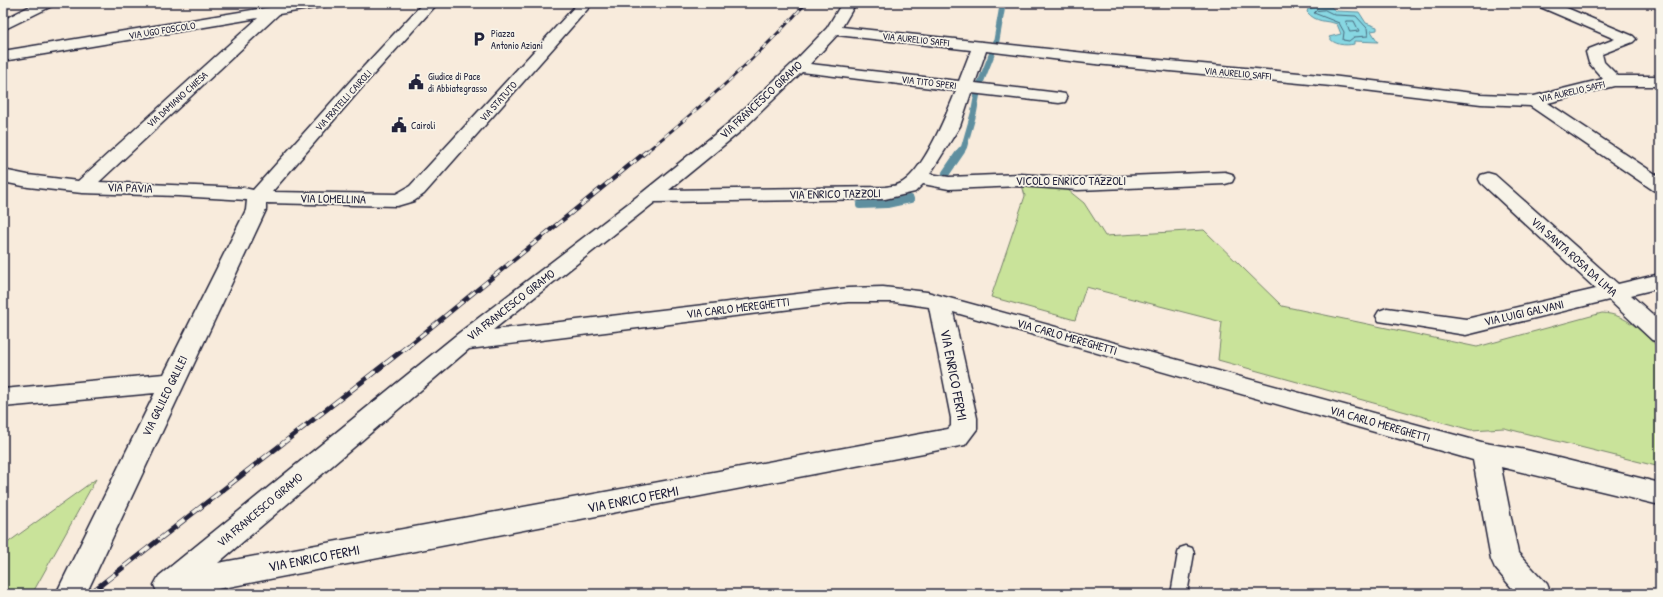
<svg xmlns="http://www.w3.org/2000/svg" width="1663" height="597" viewBox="0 0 1663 597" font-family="'Patrick Hand',sans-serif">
<rect width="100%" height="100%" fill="#f8ebdc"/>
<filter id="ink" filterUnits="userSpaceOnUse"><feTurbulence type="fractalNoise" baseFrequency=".025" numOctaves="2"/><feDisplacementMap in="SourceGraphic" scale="8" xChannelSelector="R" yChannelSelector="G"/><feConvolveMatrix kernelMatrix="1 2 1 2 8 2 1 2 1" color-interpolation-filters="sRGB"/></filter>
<g filter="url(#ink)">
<!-- green -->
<path fill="#c9e39a" stroke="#76826a" d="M 1022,185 L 1063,186 L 1084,203 L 1105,236 L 1204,230 L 1282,306 L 1477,347 L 1602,313 C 1627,314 1643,333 1660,349 L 1660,467 L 1504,428 L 1471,430 L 1218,360 L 1222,322 L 1086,287 L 1075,320 L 991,297 L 1025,196 Z
M 96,479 L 32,594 L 3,594 L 3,546 Z"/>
<!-- water -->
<path fill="#87d7e2" stroke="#5f8f9f" d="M 1319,6 L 1331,7 L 1336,11 L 1359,12 L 1366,23 L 1377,27 L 1377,30 L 1371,31 L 1378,42 L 1354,41 L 1354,44 C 1346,46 1333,45 1329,37 L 1341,34 L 1337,24 C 1326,20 1316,23 1307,12 L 1308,9 Z"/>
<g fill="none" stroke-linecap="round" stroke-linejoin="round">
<!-- shore -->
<path stroke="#4a6a7e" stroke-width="1" d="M 1325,10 L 1335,15 L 1356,16 L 1367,28 L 1368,36 L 1354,37 L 1349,41 L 1343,40 L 1344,32 L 1339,23 L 1314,13 L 1316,11 Z
M 1346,21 L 1354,21 L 1359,31 L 1350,32 Z"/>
<!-- stream-far1 -->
<path stroke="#5f8f9f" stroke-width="6" d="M 996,43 L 1003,3
M 980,84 L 993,51
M 961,152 L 964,147 L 974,112 L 978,90"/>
<!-- stream -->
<path stroke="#5f8f9f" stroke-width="8" d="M 946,173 L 961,151
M 860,205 L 887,204 L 910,199"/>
<!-- lane casing -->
<g stroke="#22223b" stroke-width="3">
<path id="lane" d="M 1186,546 L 1192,548 L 1194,553 L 1187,594 L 1171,594 L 1178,553 L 1180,548 Z"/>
</g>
<!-- street casing -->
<g stroke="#22223b" stroke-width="3">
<path id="street" d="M 36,3 L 54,3 L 52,6 L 3,30 L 3,20 Z
M 295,3 L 328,3 L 326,6 L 321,7 L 279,14 L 99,182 L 244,188 L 253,190 L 353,78 L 423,3 L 438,3 L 365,84 L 272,192 L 396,194 L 410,186 L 578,3 L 593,3 L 424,194 L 414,201 L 397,206 L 266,203 L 266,210 L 86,594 L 56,594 L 155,393 L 3,407 L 3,389 L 164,374 L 246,210 L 247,200 L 178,196 L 82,193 L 28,187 L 3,182 L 3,170 L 28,175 L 78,181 L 258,18 L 3,61 L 3,51 Z
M 842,3 L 856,3 L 842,27 L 1095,54 L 1331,76 L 1481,94 L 1534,96 L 1603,79 L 1589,63 L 1586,52 L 1589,49 L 1615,39 L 1538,6 L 1536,3 L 1555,3 L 1633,36 L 1636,39 L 1633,42 L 1602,54 L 1604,62 L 1618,76 L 1660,76 L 1660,86 L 1614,86 L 1548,103 L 1660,177 L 1660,192 L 1653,190 L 1530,106 L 1481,104 L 1331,86 L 1095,64 L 986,51 L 975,83 L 1059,93 L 1065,94 L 1067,98 L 1065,102 L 1059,103 L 971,93 L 960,126 L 930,174 L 949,177 L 1020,174 L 1078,178 L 1225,172 L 1232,174 L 1234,178 L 1232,182 L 1225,184 L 1078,190 L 1020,186 L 949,189 L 923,184 L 915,192 L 885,199 L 655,202 L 493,330 L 848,288 L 883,287 L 927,292 L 1485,443 L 1526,450 L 1660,483 L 1660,505 L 1501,467 L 1518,553 L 1547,584 L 1551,594 L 1517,594 L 1495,568 L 1491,559 L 1473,460 L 953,312 L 977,418 L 977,429 L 965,445 L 192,594 L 158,594 L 154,585 L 159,576 L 455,336 L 643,192 L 729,123 L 792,64 L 827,28 ZM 837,35 L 971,50 L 959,81 L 810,64 ZM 802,72 L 956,91 C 946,115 925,168 903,182 C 898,186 891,186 885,187 L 669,190 L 741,131 ZM 848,302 L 894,302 L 929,307 L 951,418 L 951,426 L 948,429 L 218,563 L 469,349 Z
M 1488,173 L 1495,175 L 1618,284 L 1660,274 L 1660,288 L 1631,295 L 1660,321 L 1660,342 L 1652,340 L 1609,300 L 1466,335 L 1379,321 L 1376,316 L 1379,311 L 1387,308 L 1466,319 L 1596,289 L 1481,183 L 1479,179 L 1481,175 Z"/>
</g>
<!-- lane -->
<use href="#lane" fill="#f7f3e8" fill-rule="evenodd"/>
<!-- street -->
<use href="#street" fill="#f7f3e8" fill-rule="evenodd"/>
<!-- rail-far2 casing -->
<g stroke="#22223b" stroke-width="3">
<path id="rail-far2" d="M 646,152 C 703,105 757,58 806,3"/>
</g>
<!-- rail-far1 casing -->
<g stroke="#22223b" stroke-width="4.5">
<path id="rail-far1" d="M 407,347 L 647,151"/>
</g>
<!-- rail casing -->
<g stroke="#22223b" stroke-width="5">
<path id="rail" d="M 89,594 L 408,346"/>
</g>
<!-- rail-far2 -->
<use href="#rail-far2" stroke="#f7f3e8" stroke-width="2" stroke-dasharray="6" stroke-linecap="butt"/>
<!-- rail-far1 -->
<use href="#rail-far1" stroke="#f7f3e8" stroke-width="3" stroke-dasharray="8" stroke-linecap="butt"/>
<!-- rail -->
<use href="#rail" stroke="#f7f3e8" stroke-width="3.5" stroke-dasharray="11" stroke-linecap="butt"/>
</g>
</g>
<!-- icons -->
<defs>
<g id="parking-bare" transform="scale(1.2)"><path d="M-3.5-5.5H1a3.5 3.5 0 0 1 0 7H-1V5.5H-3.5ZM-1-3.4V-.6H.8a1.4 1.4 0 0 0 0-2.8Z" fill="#22223b" stroke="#f7f3e8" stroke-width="2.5" paint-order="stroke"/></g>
<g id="civic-bare" transform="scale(1.2)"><path d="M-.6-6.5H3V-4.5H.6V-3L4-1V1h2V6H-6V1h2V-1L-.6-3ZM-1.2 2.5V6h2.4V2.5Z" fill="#22223b" stroke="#f7f3e8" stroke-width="2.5" paint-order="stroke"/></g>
</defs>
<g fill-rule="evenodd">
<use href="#parking-bare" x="479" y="39"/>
<use href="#civic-bare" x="416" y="82"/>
<use href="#civic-bare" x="399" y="125"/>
</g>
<g text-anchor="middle" stroke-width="3.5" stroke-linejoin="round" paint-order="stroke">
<!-- far-street labels -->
<g font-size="10" fill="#22223b" stroke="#f7f3e8">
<text transform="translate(162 30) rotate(-9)" y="4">VIA UGO FOSCOLO</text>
<text transform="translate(916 39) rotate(6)" y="4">VIA AURELIO SAFFI</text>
<text transform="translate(1238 73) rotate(5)" y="4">VIA AURELIO SAFFI</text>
<text transform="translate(929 82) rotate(7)" y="4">VIA TITO SPERI</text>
<text transform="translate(1572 91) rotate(-13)" y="4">VIA AURELIO SAFFI</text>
<text transform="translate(177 99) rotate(-42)" y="4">VIA DAMIANO CHIESA</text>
<text transform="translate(343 100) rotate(-48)" y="4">VIA FRATELLI CAIROLI</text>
<text transform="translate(498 101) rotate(-48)" y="4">VIA STATUTO</text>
</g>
<!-- far-poi labels -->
<g font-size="10" fill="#22223b" stroke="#f7f3e8" text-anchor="start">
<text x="491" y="37">Piazza<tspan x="491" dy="12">Antonio Aziani</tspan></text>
<text x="428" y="80">Giudice di Pace<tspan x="428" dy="12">di Abbiategrasso</tspan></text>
<text x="411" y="129">Cairoli</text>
</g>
<!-- street labels -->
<g font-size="12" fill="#22223b" stroke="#f7f3e8">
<text transform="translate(761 100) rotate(-43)" y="4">VIA FRANCESCO GIRAMO</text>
<text x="1071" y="185">VICOLO ENRICO TAZZOLI</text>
<text transform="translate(130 188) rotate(2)" y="4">VIA PAVIA</text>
<text transform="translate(835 194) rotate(-1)" y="4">VIA ENRICO TAZZOLI</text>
<text transform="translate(333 199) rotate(1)" y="4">VIA LOMELLINA</text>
<text transform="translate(1574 257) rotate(42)" y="4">VIA SANTA ROSA DA LIMA</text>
<text transform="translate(511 305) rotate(-38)" y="4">VIA FRANCESCO GIRAMO</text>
<text transform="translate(738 308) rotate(-7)" y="4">VIA CARLO MEREGHETTI</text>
<text transform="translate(1524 313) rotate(-13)" y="4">VIA LUIGI GALVANI</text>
<text transform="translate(1067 337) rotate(16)" y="4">VIA CARLO MEREGHETTI</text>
<text transform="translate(165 396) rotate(-64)" y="4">VIA GALILEO GALILEI</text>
<text transform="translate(1380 424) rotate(16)" y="4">VIA CARLO MEREGHETTI</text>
<text transform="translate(260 510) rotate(-40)" y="4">VIA FRANCESCO GIRAMO</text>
</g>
<!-- near-street labels -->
<g font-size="14" fill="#22223b" stroke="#f7f3e8">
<text transform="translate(954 375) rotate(79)" y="5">VIA ENRICO FERMI</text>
<text transform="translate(633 499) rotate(-11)" y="5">VIA ENRICO FERMI</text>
<text transform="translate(314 558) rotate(-11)" y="5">VIA ENRICO FERMI</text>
</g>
</g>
<!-- margin -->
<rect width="1663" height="597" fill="none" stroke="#f7f3e8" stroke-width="16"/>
<rect x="8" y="8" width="1647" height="581" fill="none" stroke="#22223b" stroke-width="1.5" filter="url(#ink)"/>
</svg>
